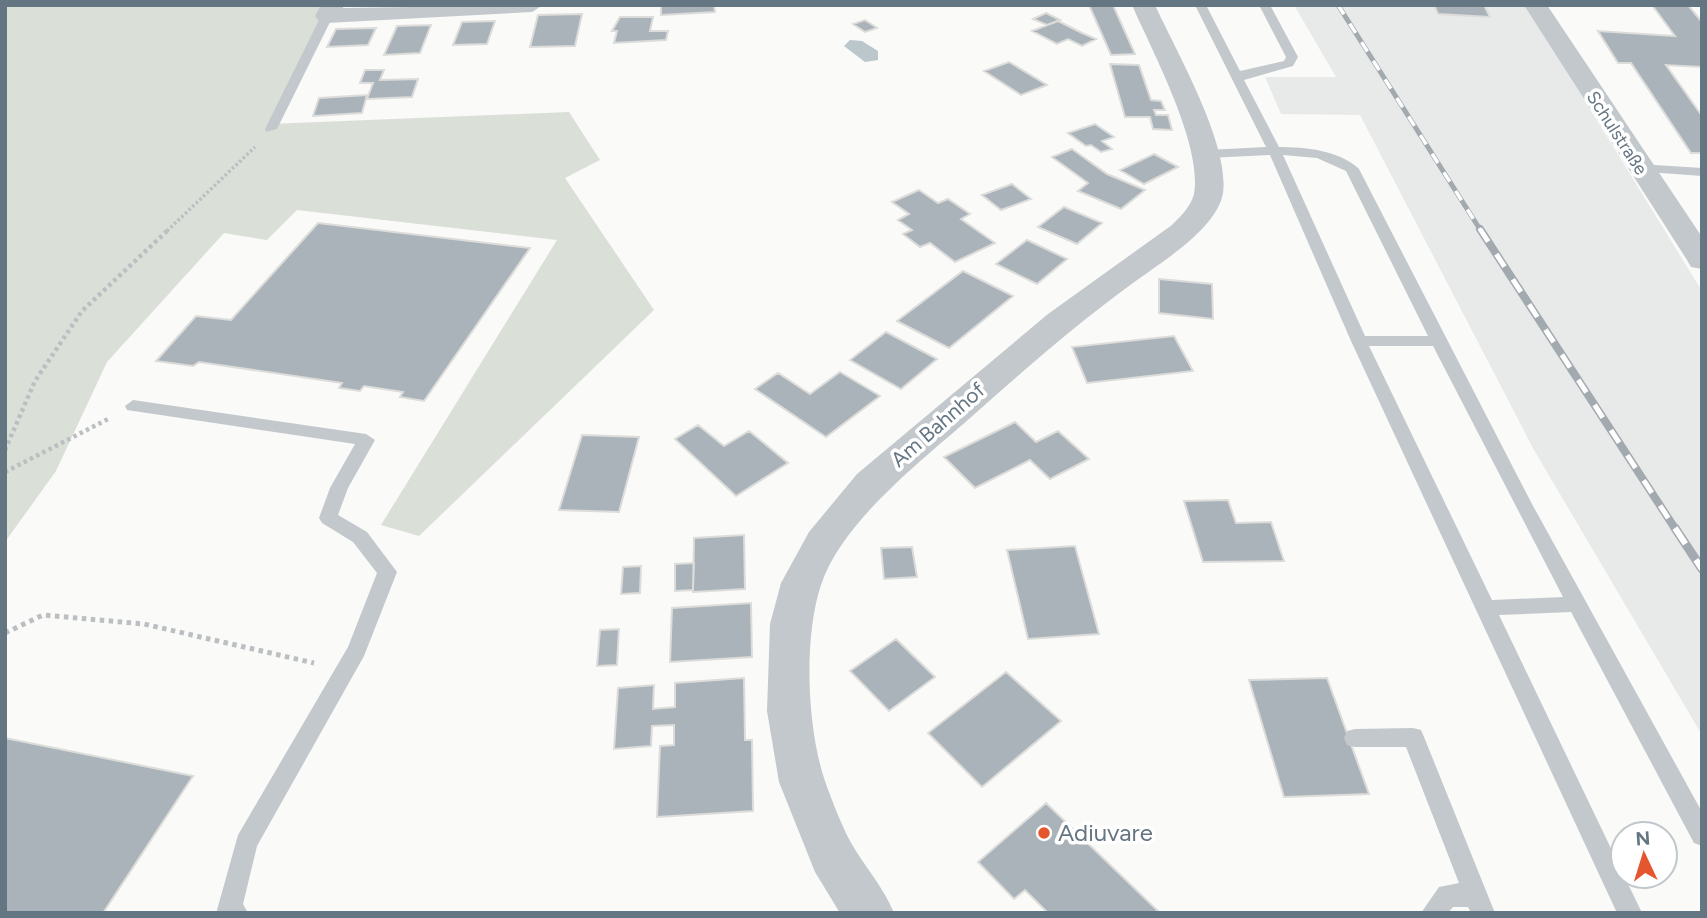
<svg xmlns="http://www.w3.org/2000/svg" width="1707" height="918" viewBox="0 0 1707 918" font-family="Figtree,sans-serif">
<rect width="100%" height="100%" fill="#fafaf8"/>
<!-- built -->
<path fill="#e8e9e9" d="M 1294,5 L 1526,5 L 1702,291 L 1702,735 L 1534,450 L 1360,115 L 1281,114 L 1265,77 L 1336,77 Z"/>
<!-- green -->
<path fill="#dadfd7" d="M 5,5 L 337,5 L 270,124 L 569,112 L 600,160 L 565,178 L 654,310 L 419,536 L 381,525 L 557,240 L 297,210 L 267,240 L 224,233 L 107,362 L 56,471 L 5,542 Z"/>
<!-- water -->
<path fill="#bbc7cb" d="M 850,40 L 862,41 L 878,51 L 878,60 L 865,62 L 844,46 Z"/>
<!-- building -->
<path fill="#aab3b9" stroke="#dcdcda" stroke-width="2" d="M 661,5 L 714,5 L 715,12 L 661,15 Z
M 1089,5 L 1113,5 L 1135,54 L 1111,55 Z
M 1434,5 L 1484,5 L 1490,17 L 1438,14 Z
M 1652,5 L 1688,5 L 1702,22 L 1702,67 L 1666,65 L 1702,116 L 1702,153 L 1691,153 L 1631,63 L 1618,63 L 1598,31 L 1675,36 Z
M 1046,13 L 1060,20 L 1047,25 L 1033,19 Z
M 582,14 L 575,46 L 530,47 L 538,15 Z
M 620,17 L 653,17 L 650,31 L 668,31 L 666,40 L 614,43 L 617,31 L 612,31 Z
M 865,20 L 877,28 L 865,32 L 853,24 Z
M 495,21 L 487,44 L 453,45 L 462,22 Z
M 1058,21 L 1082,33 L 1096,39 L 1082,46 L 1068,39 L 1057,44 L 1032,31 Z
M 431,25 L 420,53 L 384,55 L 397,26 Z
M 376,28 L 368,45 L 327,47 L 336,29 Z
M 1009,62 L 1047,85 L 1021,95 L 984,71 Z
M 1110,64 L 1139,65 L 1151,100 L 1161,101 L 1165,110 L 1154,110 L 1156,115 L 1168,115 L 1172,130 L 1153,129 L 1150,117 L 1125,117 Z
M 365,70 L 384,70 L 380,80 L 418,79 L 412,97 L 367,99 L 373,83 L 360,83 Z
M 367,95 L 362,113 L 313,116 L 319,98 Z
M 1095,124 L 1114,137 L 1102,141 L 1112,149 L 1101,152 L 1091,145 L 1086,146 L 1068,133 Z
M 1072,149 L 1107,174 L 1145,190 L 1121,209 L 1078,191 L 1088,183 L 1052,157 Z
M 1154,154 L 1178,167 L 1144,184 L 1120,170 Z
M 1012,184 L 1031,199 L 1001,210 L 982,195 Z
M 919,190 L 938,203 L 948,199 L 970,214 L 961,219 L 995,243 L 955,262 L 930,243 L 920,247 L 903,234 L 912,230 L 898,220 L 909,214 L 892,202 Z
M 1064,207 L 1102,223 L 1077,244 L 1038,227 Z
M 318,223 L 530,248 L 424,401 L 400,397 L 403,392 L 364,386 L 360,391 L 339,388 L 342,383 L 199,362 L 193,366 L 156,361 L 196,316 L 231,320 Z
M 1027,240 L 1067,259 L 1037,284 L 996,264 Z
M 963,271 L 1013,296 L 949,348 L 897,321 Z
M 1159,279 L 1212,284 L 1213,319 L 1159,313 Z
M 886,332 L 937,359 L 901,389 L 850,360 Z
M 1174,336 L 1193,371 L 1087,383 L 1072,347 Z
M 840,372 L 880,396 L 826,437 L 755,389 L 778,373 L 810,394 Z
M 1015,422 L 1036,442 L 1058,431 L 1089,459 L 1050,479 L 1030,460 L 975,488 L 944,457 Z
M 698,425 L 724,446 L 749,431 L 788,463 L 736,496 L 675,439 Z
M 582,435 L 639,437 L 619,512 L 559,510 Z
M 1228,500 L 1236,523 L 1271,522 L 1284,561 L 1203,562 L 1184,501 Z
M 744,535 L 745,589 L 693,592 L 694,538 Z
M 1075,546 L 1099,634 L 1028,639 L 1007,550 Z
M 912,547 L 917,577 L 884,579 L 881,548 Z
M 694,563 L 693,590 L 675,591 L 675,564 Z
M 641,566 L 640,593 L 621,594 L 623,567 Z
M 751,603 L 752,657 L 670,662 L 672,608 Z
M 619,629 L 617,665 L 597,666 L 600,630 Z
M 896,639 L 935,677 L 889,711 L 850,671 Z
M 1006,672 L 1061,721 L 982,787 L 928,733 Z
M 744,678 L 745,740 L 752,740 L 753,811 L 657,817 L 660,746 L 674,745 L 674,725 L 652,726 L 651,746 L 614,749 L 618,688 L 654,685 L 653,709 L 675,707 L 675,683 Z
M 1327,678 L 1369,794 L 1284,797 L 1249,680 Z
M 5,738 L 193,776 L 103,913 L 5,913 Z
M 1046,803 L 1160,913 L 1048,913 L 1025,890 L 1014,899 L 978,862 Z"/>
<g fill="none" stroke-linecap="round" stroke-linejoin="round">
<!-- path-far2 -->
<path stroke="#bbbfc2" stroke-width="3.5" stroke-dasharray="2.5 2.5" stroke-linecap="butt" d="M 167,231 L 255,147"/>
<!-- path-far1 -->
<path stroke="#bbbfc2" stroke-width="4.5" stroke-dasharray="3.5 3.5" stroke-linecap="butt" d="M 5,450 L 35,381 L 82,311 L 169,229
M 5,472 L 110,418"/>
<!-- path -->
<path stroke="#bbbfc2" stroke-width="5" stroke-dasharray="4.5 4.5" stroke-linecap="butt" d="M 5,633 L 43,615 L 144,624 L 314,663"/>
<!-- service -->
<path fill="#c3c8cc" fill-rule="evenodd" d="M 1195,5 L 1206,5 L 1240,71 L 1284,61 L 1286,57 L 1259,5 L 1270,5 L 1298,57 L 1293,66 L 1244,80 L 1279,147 C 1305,147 1339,150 1359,169 L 1532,504 L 1702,812 L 1702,846 L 1694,843 L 1571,612 L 1499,615 L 1642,913 L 1617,913 L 1351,341 L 1270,155 L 1207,158 L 1200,154 L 1207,150 L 1266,147 ZM 1283,155 L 1317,158 L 1346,171 L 1428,336 L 1365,336 ZM 1369,346 L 1433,346 L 1563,597 L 1492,600 Z
M 327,13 L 333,16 L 277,129 L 266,132 L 265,129 L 321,16 Z
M 1639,164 L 1702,168 L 1702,176 L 1634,171 L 1634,165 Z
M 133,400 L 366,434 L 375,440 L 348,488 L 338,515 L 367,532 L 397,572 L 364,656 L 257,846 L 243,904 L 248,913 L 218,913 L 217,910 L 238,835 L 348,647 L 377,573 L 353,542 L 322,523 L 319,518 L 330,488 L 355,444 L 127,410 L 125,406 Z
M 1413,728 L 1421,730 L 1424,737 L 1495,913 L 1471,913 L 1468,907 L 1453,907 L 1448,913 L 1421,913 L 1439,887 L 1459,883 L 1406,747 L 1355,747 L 1347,745 L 1344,738 L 1347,731 L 1355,729 Z"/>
<!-- minor -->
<path fill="#c3c8cc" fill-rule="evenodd" d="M 321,5 L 344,5 L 343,8 L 543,5 L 532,12 L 327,23 L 319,21 L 315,16 Z
M 1132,5 L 1155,5 C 1176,51 1230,144 1223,193 C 1217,229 1160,263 1133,283 C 1075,325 1022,372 969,419 C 921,461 841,523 821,585 C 803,639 807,731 826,784 C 833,803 841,824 850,841 C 864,866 883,886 894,913 L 840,913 L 815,872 L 779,782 L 767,711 L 770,624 L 781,583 L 809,532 L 857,474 L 1048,314 L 1172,225 C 1181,216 1191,206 1194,194 C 1203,145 1152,51 1132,5 Z
M 1524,5 L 1547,5 L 1702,237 L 1702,269 L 1691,267 L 1687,260 Z"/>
<!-- rail-far2 casing -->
<g stroke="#a2aab0" stroke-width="5">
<path id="rail-far2" d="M 1338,5 L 1481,231"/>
</g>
<!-- rail-far1 casing -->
<g stroke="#a2aab0" stroke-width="8">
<path id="rail-far1" d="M 1480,229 L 1676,530"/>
</g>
<!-- rail casing -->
<g stroke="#a2aab0" stroke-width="9">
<path id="rail" d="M 1675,528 L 1702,569"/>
</g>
<!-- rail-far2 -->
<use href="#rail-far2" stroke="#fff" stroke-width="3.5" stroke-dasharray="11" stroke-linecap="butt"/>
<!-- rail-far1 -->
<use href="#rail-far1" stroke="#fff" stroke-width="5" stroke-dasharray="15" stroke-linecap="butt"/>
<!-- rail -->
<use href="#rail" stroke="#fff" stroke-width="6" stroke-dasharray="19" stroke-linecap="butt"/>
</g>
<!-- markers -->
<circle fill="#e4572e" stroke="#fff" stroke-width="2.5" cx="1044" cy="833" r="7"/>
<g text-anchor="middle" stroke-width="7" stroke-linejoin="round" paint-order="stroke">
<!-- far-street labels -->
<g font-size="18" fill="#657683" stroke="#fff">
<text transform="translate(1617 133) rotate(57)" y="6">Schulstraße</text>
</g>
<!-- street labels -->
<g font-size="21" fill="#657683" stroke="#fff">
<text transform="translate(938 425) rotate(-41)" y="7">Am Bahnhof</text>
</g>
<!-- near-poi labels -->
<g font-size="24" fill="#657683" stroke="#fff" text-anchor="start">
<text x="1058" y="841">Adiuvare</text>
</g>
</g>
<!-- border -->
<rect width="1707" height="918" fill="none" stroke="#657683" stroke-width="14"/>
<!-- north arrow -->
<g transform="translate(1644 855) rotate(356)"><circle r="33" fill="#ffffff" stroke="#c1c8cd" stroke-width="2"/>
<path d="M0-5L12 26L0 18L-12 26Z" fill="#e4572e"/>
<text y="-10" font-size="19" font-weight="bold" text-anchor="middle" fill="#657683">N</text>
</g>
</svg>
